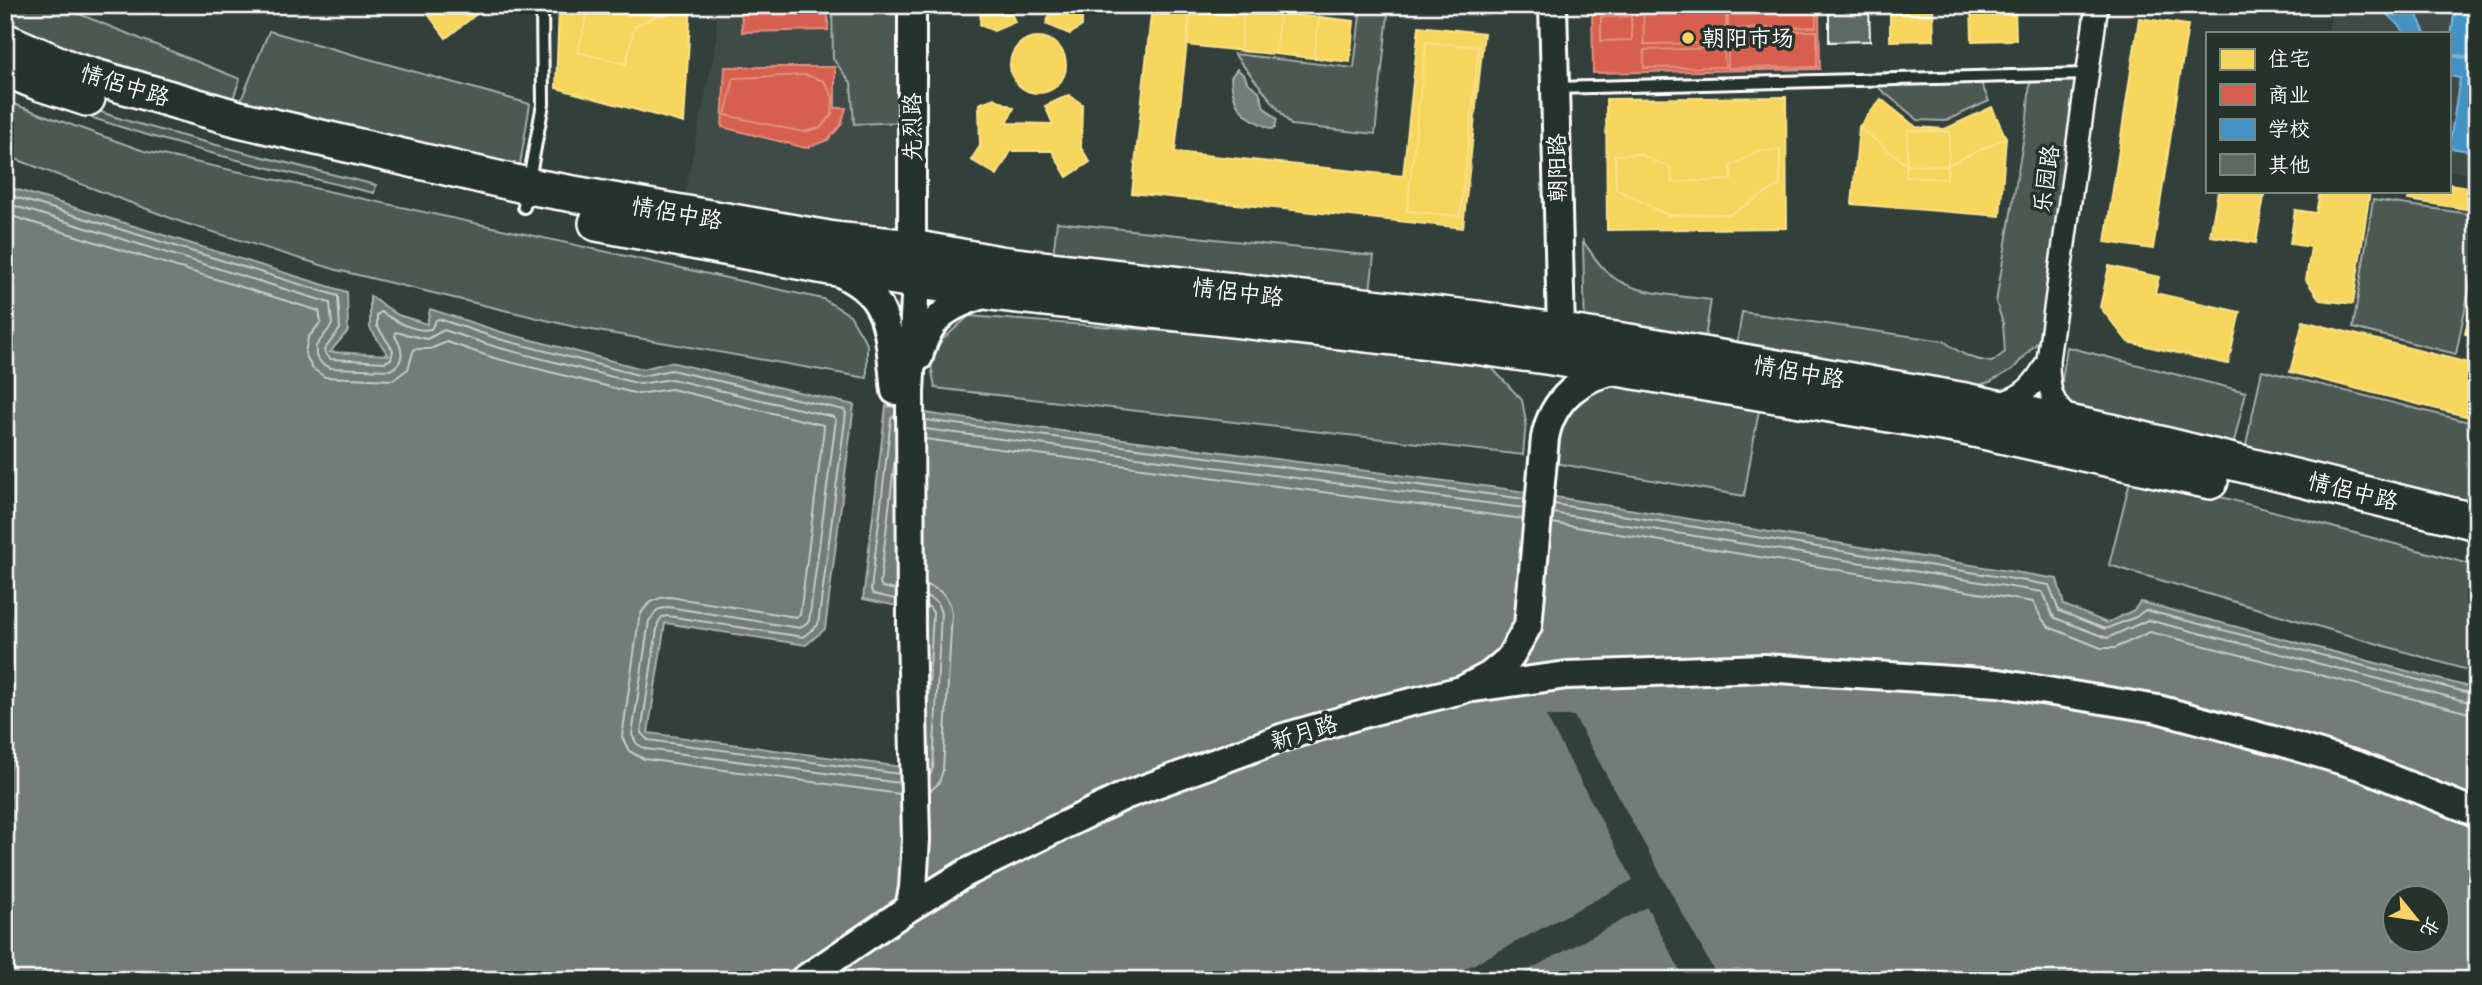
<svg xmlns="http://www.w3.org/2000/svg" width="2482" height="985" viewBox="0 0 2482 985" font-family="Pangolin,'LXGW WenKai TC',sans-serif">
<rect width="100%" height="100%" fill="#333f3a"/>
<filter id="ink" filterUnits="userSpaceOnUse"><feTurbulence type="fractalNoise" baseFrequency=".0143" numOctaves="2"/><feDisplacementMap in="SourceGraphic" scale="14" xChannelSelector="R" yChannelSelector="G"/><feConvolveMatrix kernelMatrix="1 2 1 2 8 2 1 2 1" color-interpolation-filters="sRGB"/></filter>
<g filter="url(#ink)">
<!-- built -->
<path fill="#404c47" d="M 717,5 L 911,5 L 911,247 L 681,212 L 716,43 Z
M 2333,5 L 2477,5 L 2477,175 L 2449,170 L 2449,33 L 2328,33 Z"/>
<!-- green -->
<path fill="#4d5853" stroke="#a6aca9" stroke-width="2" d="M 5,5 L 57,5 L 240,79 L 228,113 L 5,35 Z
M 832,5 L 908,5 L 908,122 L 854,124 L 851,83 L 833,59 Z
M 1259,5 L 1389,5 L 1375,134 L 1291,125 L 1234,54 L 1354,68 L 1360,15 Z
M 269,31 L 530,104 L 518,177 L 238,108 Z
M 2082,80 L 2044,335 L 2013,369 L 1990,382 L 1951,392 L 1736,351 L 1742,312 L 1944,341 C 1959,353 1972,360 1992,362 L 2005,352 L 2003,323 L 1996,302 L 2027,118 L 2030,81 Z
M 1981,83 L 1989,101 L 1945,121 L 1918,120 L 1874,84 Z
M 5,87 C 48,88 87,109 128,121 C 210,144 293,165 376,185 L 374,193 C 280,171 187,149 96,119 C 65,109 34,100 5,87 Z
M 5,101 L 144,151 L 823,299 L 850,315 L 867,344 L 867,378 L 575,327 L 337,270 L 181,222 L 5,155 Z
M 2373,200 L 2477,215 L 2477,250 L 2456,354 L 2353,328 Z
M 1057,222 L 1374,256 L 1369,300 L 1052,264 Z
M 1583,241 C 1591,252 1599,266 1610,275 C 1637,296 1679,295 1711,300 L 1703,350 L 1585,331 Z
M 969,316 L 1333,344 L 1490,366 L 1522,400 L 1526,422 L 1523,455 L 935,388 L 930,359 L 942,340 Z
M 2067,347 L 2246,392 L 2231,454 L 2057,415 Z
M 2262,370 L 2477,424 L 2477,517 L 2243,459 Z
M 1612,382 L 1742,398 L 1759,410 L 1744,496 L 1554,463 L 1559,411 Z
M 2132,473 L 2477,566 L 2477,673 L 2109,565 Z"/>
<!-- water -->
<path fill="#737b78" stroke="#abb0ae" stroke-width="2" fill-rule="evenodd" d="M 1237,69 L 1245,76 L 1247,82 L 1259,91 L 1264,107 L 1277,119 L 1275,127 L 1272,129 C 1244,118 1232,107 1231,77 Z
M 5,186 L 347,292 L 348,331 L 330,352 L 388,355 L 370,328 L 370,296 L 398,315 L 427,324 L 430,309 L 501,332 L 643,369 L 670,362 L 854,405 L 825,629 L 806,645 L 665,623 L 648,733 L 917,769 L 926,612 L 863,599 L 886,406 L 938,415 L 1506,489 L 2057,579 L 2064,605 L 2107,623 L 2134,610 L 2140,602 L 2477,689 L 2477,980 L 5,980 ZM 2394,898 L 2436,898 L 2436,940 L 2394,940 Z"/>
<!-- pier -->
<path fill="#333f3a" d="M 1546,716 L 1574,716 L 1719,980 L 1685,980 L 1647,907 L 1510,980 L 1444,980 L 1633,880 Z"/>
<!-- homes -->
<path fill="#f6d55c" stroke="#f9e28d" stroke-width="2" d="M 421,5 L 488,5 L 446,38 Z
M 559,5 L 691,5 L 684,123 L 556,88 Z
M 585,5 L 668,5 L 670,9 L 635,26 L 626,64 L 578,52 L 588,10 Z
M 981,5 L 1082,5 L 1082,26 L 1070,34 L 1046,24 L 1054,5 L 1008,6 L 1015,22 L 994,31 L 980,25 Z
M 1152,5 L 1191,5 L 1175,152 L 1403,176 L 1419,26 L 1484,33 L 1463,228 L 1132,193 Z
M 1191,5 L 1354,21 L 1350,62 L 1187,45 Z
M 1890,5 L 1933,5 L 1934,40 L 1890,41 Z
M 1971,5 L 2015,5 L 2016,40 L 1972,41 Z
M 1244,9 L 1280,13 L 1275,54 L 1240,51 Z
M 1319,17 L 1354,21 L 1350,62 L 1314,58 Z
M 2139,18 L 2188,25 L 2153,249 L 2105,242 Z
M1010 65a28 28 0 1 1 56 0a28 28 0 1 1-56 0Z
M 1426,42 L 1479,47 L 1460,216 L 1407,211 Z
M 1069,95 L 1082,104 L 1081,148 L 1090,162 L 1067,177 L 1052,151 L 1011,151 L 997,175 L 971,160 L 980,146 L 979,104 L 994,98 L 1014,108 L 1007,123 L 1053,124 L 1045,106 Z
M 1786,97 L 1787,228 L 1607,230 L 1606,99 Z
M 1881,99 L 1916,127 L 1945,129 L 1992,107 L 2006,138 L 1946,166 L 1907,165 L 1859,127 Z
M 1859,127 L 1907,165 L 1946,166 L 2006,138 L 2000,216 L 1852,204 Z
M 1908,130 L 1950,132 L 1947,179 L 1906,177 Z
M 1780,150 L 1780,185 L 1731,214 L 1667,215 L 1616,189 L 1615,155 L 1639,154 L 1671,168 L 1672,182 L 1731,180 L 1731,166 L 1757,151 Z
M 2449,184 L 2469,187 L 2466,209 L 2408,200 L 2409,191 L 2449,191 Z
M 2218,191 L 2265,191 L 2256,243 L 2210,236 Z
M 2320,191 L 2370,191 L 2353,304 L 2320,300 L 2306,280 L 2311,247 L 2290,244 L 2295,210 L 2316,213 Z
M 2109,266 L 2159,277 L 2155,293 L 2240,312 L 2228,364 L 2128,342 L 2100,307 Z
M 2477,275 L 2477,336 L 2465,334 Z
M 2303,321 L 2477,365 L 2477,419 L 2290,372 Z"/>
<!-- shops -->
<path fill="#d6604d" stroke="#e29082" stroke-width="2" d="M 741,5 L 828,5 L 828,30 L 742,32 Z
M 1592,5 L 1819,5 L 1820,69 L 1593,73 Z
M 1643,5 L 1726,5 L 1727,43 L 1644,44 Z
M 1728,5 L 1816,5 L 1816,27 L 1728,29 Z
M 1631,16 L 1632,40 L 1601,41 L 1601,17 Z
M 1817,31 L 1817,67 L 1728,68 L 1728,32 Z
M 1724,48 L 1725,67 L 1644,68 L 1644,50 Z
M 725,67 L 835,67 L 835,108 L 846,108 L 841,125 L 828,140 L 806,148 L 722,127 Z
M 806,75 L 824,81 L 833,97 L 832,115 L 820,128 L 803,132 L 725,115 L 734,78 Z"/>
<!-- schools -->
<path fill="#4393c3" stroke="#7bb3d5" stroke-width="2" d="M 2389,5 L 2405,5 L 2408,8 L 2418,17 L 2425,33 L 2404,33 L 2398,24 L 2386,14 Z
M 2455,5 L 2477,6 L 2477,58 L 2449,54 Z
M 2449,56 L 2477,60 L 2477,152 L 2449,148 L 2460,78 L 2449,76 Z"/>
<g fill="none" stroke-linecap="round" stroke-linejoin="round">
<!-- shore -->
<path stroke="#c7cac9" stroke-width="2" d="M 5,194 L 338,296 L 340,329 L 324,350 L 326,355 L 331,359 L 385,362 L 391,359 L 393,350 L 377,326 L 377,315 L 381,312 C 394,320 415,333 431,329 L 436,320 L 439,319 L 499,339 L 642,376 L 671,370 L 844,410 L 846,413 L 818,625 L 803,637 L 668,616 L 662,617 L 658,623 L 641,733 L 648,740 L 900,774
M 5,203 L 330,303 L 332,325 L 316,346 L 316,356 L 322,364 L 331,368 L 390,370 C 406,362 403,349 395,336 L 396,332 L 427,339 L 444,330 L 496,347 L 640,384 L 671,379 L 834,417 L 836,420 L 809,621 L 800,628 L 668,607 L 657,610 L 649,621 L 632,735 L 637,744 L 646,749 L 900,783
M 5,214 L 319,311 L 321,322 L 308,338 L 305,353 L 312,368 L 325,377 L 393,380 L 408,369 L 414,349 L 430,349 L 447,342 L 494,358 L 638,394 L 671,389 L 823,425 L 824,428 L 800,615 L 796,617 L 670,597 C 654,597 644,604 639,619 L 622,737 L 629,751 L 644,759 L 900,794
M 895,415 L 891,418 L 871,590 L 873,594 L 896,599
M 925,420 L 1525,499
M 925,429 L 1524,508
M 925,439 L 1523,519
M 895,458 L 880,583 L 882,587 L 896,590
M 1554,504 L 2049,585 L 2059,611 L 2105,629 L 2136,617 L 2145,610 L 2477,695
M 1553,513 L 2042,592 C 2049,599 2047,611 2055,618 L 2107,638 L 2148,620 L 2477,704
M 1552,523 L 2033,602 L 2042,619 L 2049,627 L 2101,648 L 2115,648 L 2150,632 L 2477,715
M 926,585 C 941,589 950,597 952,613 L 943,770 L 939,783 L 930,791
M 926,596 L 937,602 L 941,613 L 933,768 L 929,778
M 926,605 L 930,608 L 933,613 L 928,702"/>
</g>
<!-- building -->
<path fill="#5f6964" stroke="#fff" stroke-width="2" d="M 1829,5 L 1869,5 L 1870,41 L 1829,42 Z"/>
<g fill="none" stroke-linecap="round" stroke-linejoin="round">
<!-- service casing -->
<g stroke="#fff" stroke-width="16">
<path id="service" d="M 1555,88 L 2087,74
M 524,207 L 543,104 L 542,5"/>
</g>
<!-- minor casing -->
<g stroke="#fff" stroke-width="26">
<path id="minor" d="M 1997,404 C 2022,398 2035,386 2047,362
M 2073,421 C 2050,406 2048,386 2048,360 L 2097,5"/>
</g>
<!-- tertiary casing -->
<g stroke="#fff" stroke-width="32">
<path id="tertiary" d="M 1553,5 L 1561,331
M 835,270 C 849,278 865,286 875,300 C 892,324 891,362 895,391
M 919,357 C 929,315 950,305 989,293
M 1474,688 L 1567,675 L 1764,668 L 1998,683 L 2158,709 L 2277,741 L 2360,766 L 2477,813
M 909,908 L 913,888 L 916,839 L 911,629 L 910,392 L 916,279 L 912,248 L 912,5
M 803,980 L 909,908 L 966,873 L 1124,796 L 1284,737 L 1374,711 L 1462,690 L 1490,675 L 1509,659 L 1528,626 L 1545,438 C 1552,399 1582,375 1620,370"/>
</g>
<!-- trunk casing -->
<g stroke="#fff" stroke-width="40">
<path id="trunk" d="M 5,41 L 74,71 L 239,119 L 528,186 L 834,240 L 912,248 L 999,264 L 1477,319 L 1629,342 L 1965,401 L 2111,432 L 2477,522
M 5,68 L 38,82 L 87,98
M 597,223 L 830,267 L 992,292 L 1474,346 L 1552,357 L 1960,426 L 2210,481"/>
</g>
<!-- service -->
<use href="#service" stroke="#26332d" stroke-width="10"/>
<!-- minor -->
<use href="#minor" stroke="#26332d" stroke-width="21"/>
<!-- tertiary -->
<use href="#tertiary" stroke="#26332d" stroke-width="26"/>
<!-- trunk -->
<use href="#trunk" stroke="#26332d" stroke-width="35"/>
</g>
</g>
<!-- markers -->
<circle fill="#ffd166" stroke="#26332d" stroke-width="2.5" cx="1688" cy="38" r="7"/>
<g text-anchor="middle" stroke-width="7" stroke-linejoin="round" paint-order="stroke">
<!-- poi labels -->
<g font-size="23" fill="#fff" stroke="#26332d" text-anchor="start">
<text x="1702" y="46">朝阳市场</text>
</g>
<!-- street labels -->
<g font-size="23" fill="#fff" stroke="#26332d">
<text transform="translate(125 85) rotate(17)" y="8">情侶中路</text>
<text transform="translate(912 127) rotate(-90)" y="8">先烈路</text>
<text transform="translate(1557 168) rotate(-91)" y="8">朝阳路</text>
<text transform="translate(2046 179) rotate(-82)" y="8">乐园路</text>
<text transform="translate(677 213) rotate(10)" y="8">情侶中路</text>
<text transform="translate(1238 292) rotate(7)" y="8">情侶中路</text>
<text transform="translate(1799 372) rotate(10)" y="8">情侶中路</text>
<text transform="translate(2353 491) rotate(14)" y="8">情侶中路</text>
<text transform="translate(1304 732) rotate(-17)" y="8">新月路</text>
</g>
</g>
<!-- margin -->
<rect width="2482" height="985" fill="none" stroke="#26332d" stroke-width="28"/>
<rect x="14" y="14" width="2454" height="957" fill="none" stroke="#fff" stroke-width="2.5" filter="url(#ink)"/>
<!-- legend -->
<rect x="2206" y="32" width="245" height="161" fill="#26332d" stroke="#7d8581" stroke-width="2"/>
<rect x="2220" y="49" width="35" height="21" fill="#f6d55c" stroke="#7d8581" stroke-width="2"/>
<text x="2268" y="66" font-size="21" fill="#ffffff">住宅</text>
<rect x="2220" y="84" width="35" height="21" fill="#d6604d" stroke="#7d8581" stroke-width="2"/>
<text x="2268" y="102" font-size="21" fill="#ffffff">商业</text>
<rect x="2220" y="119" width="35" height="21" fill="#4393c3" stroke="#7d8581" stroke-width="2"/>
<text x="2268" y="136" font-size="21" fill="#ffffff">学校</text>
<rect x="2220" y="154" width="35" height="21" fill="#5f6964" stroke="#7d8581" stroke-width="2"/>
<text x="2268" y="172" font-size="21" fill="#ffffff">其他</text>
<!-- north arrow -->
<g transform="translate(2416 919) rotate(120)"><circle r="33" fill="#26332d" stroke="#7d8581" stroke-width="2"/>
<path d="M0-5L12 26L0 18L-12 26Z" fill="#ffd166"/>
<text y="-10" font-size="19" font-weight="bold" text-anchor="middle" fill="#ffffff">北</text>
</g>
</svg>
